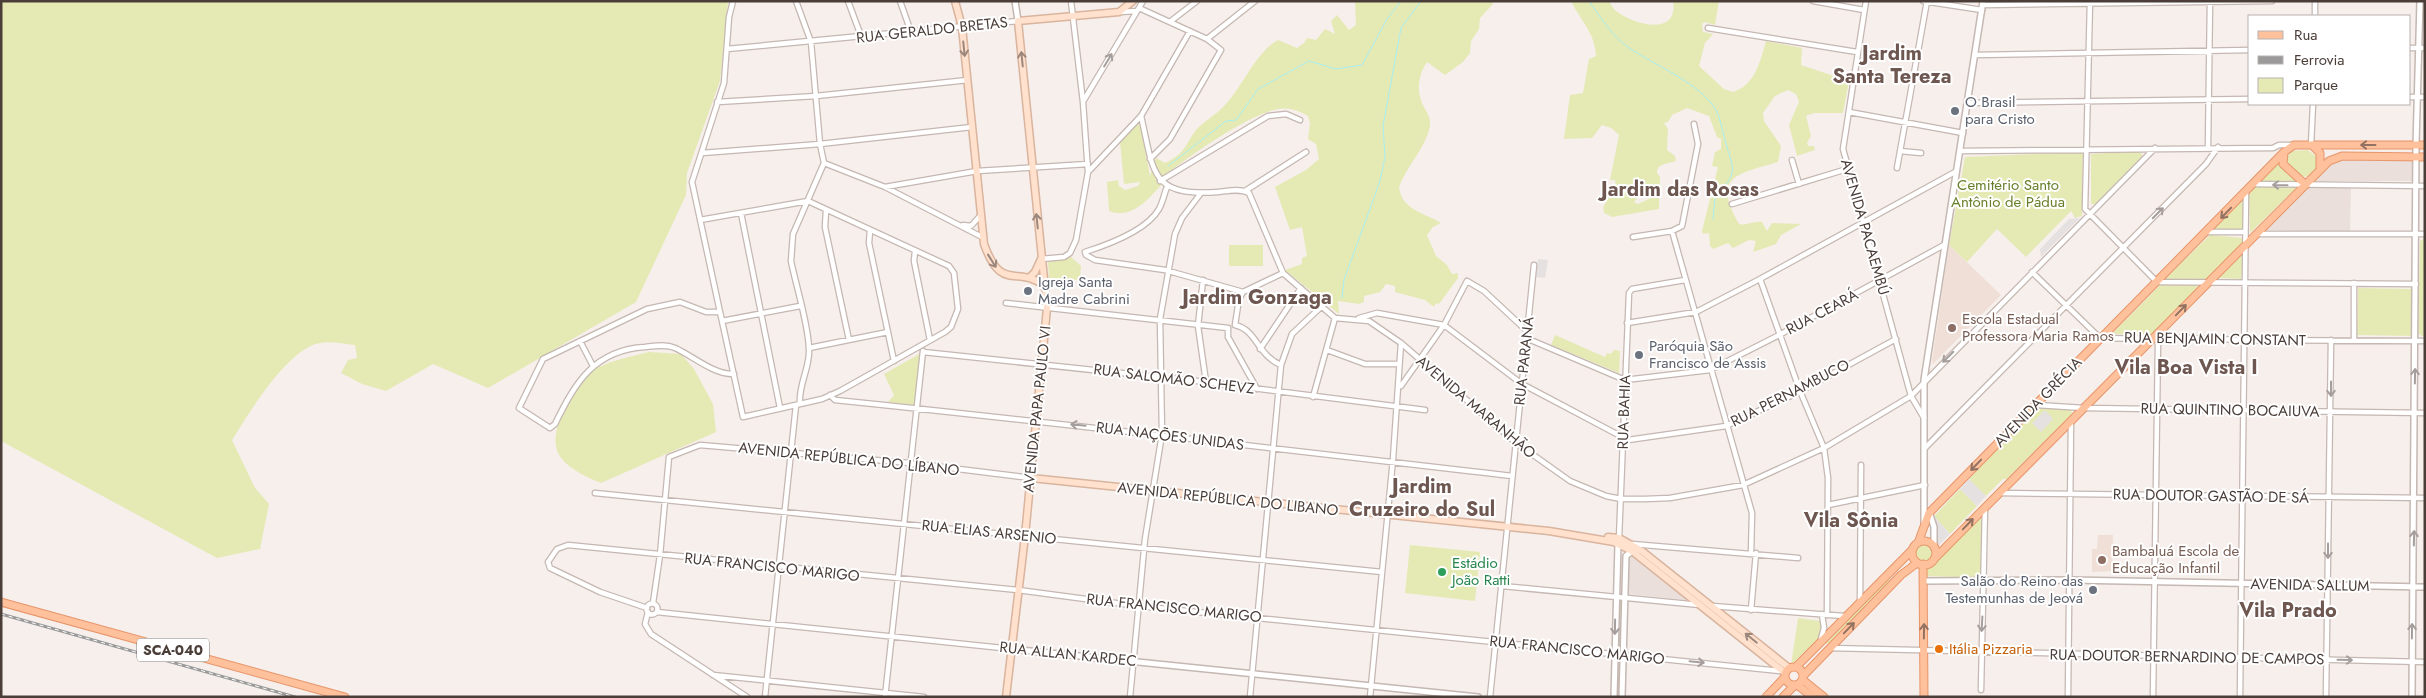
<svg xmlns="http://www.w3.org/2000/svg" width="2426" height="698" viewBox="0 0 2426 698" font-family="Jost,sans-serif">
<rect width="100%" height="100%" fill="#f6efec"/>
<!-- residential -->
<path fill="#eadfda" d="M 2335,159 L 2411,160 L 2414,160 L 2414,181 L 2317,181 L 2317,177 Z
M 2309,187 L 2351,187 L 2350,232 L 2266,230 Z
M 1631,554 L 1687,599 L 1687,600 L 1629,594 L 1628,558 Z"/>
<!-- education -->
<path fill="#efdfd6" d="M 1949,245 L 2001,295 L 1933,364 L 1932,361 Z
M 2098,535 L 2113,535 L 2112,571 L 2092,572 L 2092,549 L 2097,549 Z"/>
<!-- green -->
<path fill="#e5eab5" d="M 1,1 L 728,1 L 720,81 L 687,173 L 686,195 L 636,302 L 488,388 L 433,364 L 386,391 L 362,384 L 341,373 L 348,360 L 357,358 L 355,345 C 344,344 330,341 320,343 C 288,348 249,413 232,440 L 255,488 L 269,504 L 260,549 L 217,558 L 1,441 Z
M 1355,1 L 1492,1 L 1493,4 L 1480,18 L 1479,29 L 1471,41 L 1470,53 L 1463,62 L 1445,75 L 1427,62 C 1419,74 1416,89 1422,103 C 1425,110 1431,116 1430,125 C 1428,145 1405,168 1399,188 C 1403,211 1424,212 1441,223 L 1433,227 L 1427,235 L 1436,256 L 1447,265 L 1452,274 L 1458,273 L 1458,278 L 1439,304 L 1436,303 L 1434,307 L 1425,300 L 1395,292 L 1395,286 L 1386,284 L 1380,292 L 1364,296 L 1364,302 L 1359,304 L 1338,301 L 1339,314 L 1285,270 L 1302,264 L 1302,258 L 1307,256 L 1302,227 L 1290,230 L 1275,187 L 1306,170 L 1319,159 L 1316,144 L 1308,139 L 1310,124 L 1308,116 C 1299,111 1289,107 1278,109 C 1245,116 1189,157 1161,178 L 1162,184 C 1149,199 1131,220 1109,211 L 1107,182 L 1118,180 L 1119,186 L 1125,190 L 1138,186 L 1140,182 L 1124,184 L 1120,142 L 1133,126 L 1139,124 L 1141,128 L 1150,176 L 1156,158 L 1165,163 C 1186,153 1184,146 1196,130 C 1203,122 1214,116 1222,108 C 1241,91 1255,52 1278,40 L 1297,48 L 1304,43 L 1307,38 L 1316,40 L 1325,29 L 1335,34 L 1331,21 L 1337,15 L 1349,30 L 1356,25 Z
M 1571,1 L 1609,1 C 1611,4 1613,9 1616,11 C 1632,24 1679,38 1673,1 L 1719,1 L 1715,25 L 1705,22 L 1702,24 L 1703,32 L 1713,34 L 1705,43 L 1699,66 L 1724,89 L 1733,92 C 1755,85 1760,62 1766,41 L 1802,48 L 1801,65 L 1849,81 L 1843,113 L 1814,113 L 1806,116 L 1811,136 L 1807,143 L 1808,146 L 1814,146 L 1815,150 L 1797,156 L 1789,125 L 1799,102 L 1796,94 L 1788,90 L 1775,96 L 1763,113 L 1764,121 L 1781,146 L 1778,162 C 1738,174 1711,176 1739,224 C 1747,226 1753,221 1762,222 L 1767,231 L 1772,223 L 1801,224 L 1781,235 L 1776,244 L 1753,252 L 1756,241 L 1749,240 L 1733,248 L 1728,243 L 1713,249 L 1710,246 L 1709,233 L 1703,234 L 1702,231 L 1718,167 L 1712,166 L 1715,152 L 1721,149 L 1721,139 L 1717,137 L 1709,116 L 1687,108 L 1672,115 L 1668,122 L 1664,123 L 1668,129 L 1667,150 L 1675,156 L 1676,161 C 1668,164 1657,163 1657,173 L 1660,177 L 1660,189 L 1646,195 L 1639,196 L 1634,202 L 1638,204 L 1659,194 L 1659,209 L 1612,217 L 1604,213 L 1603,207 L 1616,187 L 1615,180 L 1610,180 L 1619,135 L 1611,128 L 1602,125 L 1592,138 L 1564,139 L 1570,95 L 1583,93 L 1589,59 L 1596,56 C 1595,33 1581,21 1571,1 Z
M 2308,150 L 2318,158 L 2317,168 L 2306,177 L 2298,175 L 2288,167 L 2287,158 L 2291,151 Z
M 2140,151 L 2142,154 L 2142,157 L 2096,204 L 2091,204 L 2091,154 Z
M 2083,152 L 2082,216 L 2075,218 L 2071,211 L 2026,257 L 1997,229 L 1967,262 L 1949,245 L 1965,157 Z
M 2280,160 L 2287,174 L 2300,183 L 2258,182 Z
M 2256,186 L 2297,187 L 2250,233 L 2249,194 Z
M 2243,197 L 2243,230 L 2214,230 L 2214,229 Z
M 2210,235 L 2243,238 L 2242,243 L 2206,279 L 2165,279 Z
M 2425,238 L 2425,336 L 2422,336 L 2418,333 L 2420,241 Z
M 1229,245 L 1263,245 L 1263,266 L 1229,266 Z
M 2245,249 L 2241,279 L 2218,278 L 2218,277 Z
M 1071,257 L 1081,266 L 1080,280 L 1049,278 L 1048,261 Z
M 2195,284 L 2198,285 L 2197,288 L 2152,335 L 2112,334 L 2160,285 Z
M 2358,288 L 2413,289 L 2411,336 L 2357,335 Z
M 1555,335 L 1605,357 L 1607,353 L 1611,354 L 1614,350 L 1620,351 L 1619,373 L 1551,345 Z
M 649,352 L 681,354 L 694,369 L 713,404 L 716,432 L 601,483 C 587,477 572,471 562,459 C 542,437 573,388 591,372 C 603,362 633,356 649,352 Z
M 921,353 L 915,405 L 888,402 L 894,395 L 884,374 Z
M 2037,406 L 2070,408 L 2072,414 L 2007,479 L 2003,479 L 1986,496 L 1969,479 Z
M 1960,489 L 1977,506 L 1950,534 L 1934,516 Z
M 1980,514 L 1982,518 L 1982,576 L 1979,578 L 1927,576 L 1927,568 Z
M 1410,545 L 1480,552 L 1475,601 L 1405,593 Z
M1916 553a8 8 0 1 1 16 0a8 8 0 1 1-16 0Z
M 1888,579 L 1892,582 L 1829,645 L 1826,643 Z
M 1619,599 L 1624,600 L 1620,652 L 1616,651 Z
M 1798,618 L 1820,621 L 1823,625 L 1819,638 L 1791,665 Z"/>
<!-- parking -->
<path fill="#e5e1e0" d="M 2080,218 L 2041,257 L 2040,249 L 2069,219 Z
M 1538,259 L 1548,260 L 1545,278 L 1536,277 Z
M 2045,410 L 2053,419 L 2041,432 L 2032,423 Z
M 1969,479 L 1986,496 L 1977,506 L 1960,489 Z
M 1934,516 L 1950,534 L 1939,545 L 1936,544 Z"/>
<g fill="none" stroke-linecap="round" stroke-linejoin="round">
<!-- stream -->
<path stroke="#a8eef2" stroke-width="1" d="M 1589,1 C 1600,17 1613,37 1629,48 C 1653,64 1701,84 1716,110 C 1721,120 1723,135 1727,147 C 1729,155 1735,168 1731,176 C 1727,186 1720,190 1715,198 L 1713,219
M 1168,166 L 1226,121 L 1236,120 L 1258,89 L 1309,61 L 1336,69 L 1362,65 L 1387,19 L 1401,1
M 1342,298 L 1344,280 L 1380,181 L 1385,157 L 1383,126 L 1401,28 L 1421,1"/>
<!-- minor casing -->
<g stroke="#c5b7b1" stroke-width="7">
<path id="minor" d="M 796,1 L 811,42 L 820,144 L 824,163 L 793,234 L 791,261 C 796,286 809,326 809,350 C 810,368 798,385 800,404
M 848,1 L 861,36
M 900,1 L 911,32
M 1813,1 L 1864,10
M 1866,1 L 1843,149 L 1911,396 L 1924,418
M 1923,1 L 1982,10
M 2090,1 L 2085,209 L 2157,282 L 2416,284
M 1983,5 L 2272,1
M 1139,8 L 1207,39 L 1221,50 L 1170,139 L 1150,159
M 1120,12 L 1137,11
M 2315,16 L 2315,1
M 1171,21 L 1197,1
M 1708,28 L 1857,52
M 1207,39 L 1255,1
M 2410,48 L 2425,48
M 727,49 L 1018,21
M 1975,55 L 2250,50
M 2410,97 L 2425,97
M 1084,100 L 1143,1
M 717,102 L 816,96 L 968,80
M 1968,103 L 2250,99
M 1849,112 L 1963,133
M 1141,116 C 1154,171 1149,197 1218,192 C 1227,191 1240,188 1249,193 L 1283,273 L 1335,318 L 1369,321 L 1401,343 L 1515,442 L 1570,481 L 1606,496 L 1621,499 L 1645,499 L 1670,498 L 1743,485 L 1824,448 L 1911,396 L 2155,148
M 2311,145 L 2313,104
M 2208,147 L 2210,1
M 1900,151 L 1921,153
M 1960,151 L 2273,148 L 2279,145 L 2292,145
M 702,153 L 820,144 L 972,127
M 1792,160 L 1799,184
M 824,163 L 885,187 L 982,237
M 1897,168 L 1927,1
M 1088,172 L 1141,116 L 1190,31
M 1160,181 L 1268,116 L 1286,114 L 1300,120
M 2254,184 L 2425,186
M 885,187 L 977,171 L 1088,164
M 1167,187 C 1164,194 1163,202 1159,209 C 1147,230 1107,245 1085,252 L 1086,255 L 1095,260 L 1165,270 L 1243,292 L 1283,273
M 1245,191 L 1306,152
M 1732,204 L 1847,169
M 826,210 L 825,227 L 849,340
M 741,213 L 780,408
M 700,220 L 808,201 L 949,266 L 954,273 L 958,309 L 951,327 L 945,332 L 840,391 L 822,399 L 743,417 L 722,321 L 720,312 L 692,182 L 724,83 L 729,17 L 733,1
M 963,225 L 971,226 L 980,216
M 870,230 L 869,243 L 894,361
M 1672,231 L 1752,513 L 1751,553
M 2208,232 L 2245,232
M 2258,234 L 2425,234
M 1633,237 L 1672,231 L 1682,226 L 1698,144 L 1694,124
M 915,251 L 914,261 L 930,340
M 1041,259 L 1064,257 L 1070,253 L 1076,240 L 1088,172 L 1083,102 L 1071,1
M 2032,272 L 2100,338 L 2147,339 L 2156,337 L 2245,340 L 2425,341
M 1760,279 L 1800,391 L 1824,448 L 1828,478 L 1827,615
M 1203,280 L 1198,326 L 1206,382
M 2354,283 L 2354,340
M 1006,303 L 1228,328
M 720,312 L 706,312 L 680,302 L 647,309 L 543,359 L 519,408 L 550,428 L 555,424 C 575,383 594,350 645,347 C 655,346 666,344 675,348 C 693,356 714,375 734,374
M 1359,318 L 1377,313 L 1444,325 L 1522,384 L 1628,440 L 1726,426 L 1797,393 L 1896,339
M 722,321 L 800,306
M 1627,323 L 1696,312 L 1760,279 L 1955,172
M 1235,325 C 1257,330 1257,355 1281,365
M 1235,325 L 1239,299 L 1243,292
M 1228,328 L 1228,337 L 1257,389
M 1526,338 L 1625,380 L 1710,370 L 1781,334 L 1944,245
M 580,341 L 593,366
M 809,348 L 888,332
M 1260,349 L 1301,288
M 1327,350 L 1365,364 L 1399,364
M 923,352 L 1206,382 L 1425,410
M 1401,386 L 1444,325 L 1467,281 L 1484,291 L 1527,331
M 830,395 L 835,400 C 1061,423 1286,450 1512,476
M 1313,397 L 1335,318
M 2037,405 L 2084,408 L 2425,413
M 1925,448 L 2206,164 L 2218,147
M 595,493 L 1382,572
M 1999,493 L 2425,498
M 1828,505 L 1925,485
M 1619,538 L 1629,293 L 1632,289 L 1685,280
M 1632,544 L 1798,558
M 1502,586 L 1700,605
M 1860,601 L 1861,465
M 653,603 L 660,555 L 669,457 L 700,445 L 910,463 L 1031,478
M646.5 609a5.5 5.5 0 1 1 11 0a5.5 5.5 0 1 1-11 0Z
M 1712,606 L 1844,616
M 647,608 L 600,592 L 550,568 L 548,562 L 557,549 L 568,545 L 1018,590 L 1138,606 L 1781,671
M 1751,610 L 1756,553
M 648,612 L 645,624 L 651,634 L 747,697
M 657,612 L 1012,649
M 1821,639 L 1824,628 L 1822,614
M 1829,648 L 2425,662
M 713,675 L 924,697
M 1981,690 L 1985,507
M 765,697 L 796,405
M 885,697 L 923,351
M 1130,697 L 1145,539 L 1162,434 L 1160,319 L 1175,234 L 1182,218 L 1201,193
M 1250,697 L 1281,365 L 1292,334 L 1322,306
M 1370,697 L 1393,459 L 1401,343
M 1490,697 L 1534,265
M 2068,697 L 2071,421
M 2153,697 L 2158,341 L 2156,337
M 2240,697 L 2246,192
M 2326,697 L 2331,340"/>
</g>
<!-- tertiary casing -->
<g stroke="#c5b7b1" stroke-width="8">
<path id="tertiary" d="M 1015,1 L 1018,21
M 1929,512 L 1934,527 L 1934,548
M 1924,523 L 1924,380 L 1983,1
M 1924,581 L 2071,580 L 2425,587
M 1012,649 L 1478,697
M 1614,697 L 1618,543
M 1622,697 L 1626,556 L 1632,551
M 2412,697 L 2416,145 L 2420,1"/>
</g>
<!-- secondary casing -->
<g stroke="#d9b49e" stroke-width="9">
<path id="secondary" d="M 955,1 L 962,27 L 984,244 C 1002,294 1016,264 1045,286
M 1030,277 L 1035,272 L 1041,259
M 1031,478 L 1549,531 L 1614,542 L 1632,551 L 1785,673
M 1608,537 L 1619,538 L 1642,551 L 1789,668
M 1006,697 L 1025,536 L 1047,308 L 1018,21 L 1119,12 L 1133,1"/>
</g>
<!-- primary casing -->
<g stroke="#e79569" stroke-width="9">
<path id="primary" d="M 2312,145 L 2320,153 L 2320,168
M 2284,153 L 2283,164 L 2306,185
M1912 553a12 12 0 1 1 24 0a12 12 0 1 1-24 0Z
M 1918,543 L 1929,513 L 2284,152 L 2294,145 L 2425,145
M 1934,559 L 2329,161 L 2342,156 L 2425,157
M 1923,564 L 1924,697
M 1,602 L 345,697
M1785 676a9 9 0 1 1 18 0a9 9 0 1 1-18 0Z
M 1796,667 L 1913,549
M 1803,676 L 1901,575 L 1917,563
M 1803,680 L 1824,697
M 1797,685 L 1813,697
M 1766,697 L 1785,677
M 1783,697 L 1794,686"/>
</g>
<!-- minor -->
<use href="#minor" stroke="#fff" stroke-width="4.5"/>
<!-- tertiary -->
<use href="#tertiary" stroke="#fff" stroke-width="5"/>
<!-- secondary -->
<use href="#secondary" stroke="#ffe1cd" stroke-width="6"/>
<!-- primary -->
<use href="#primary" stroke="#ffc09c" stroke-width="7"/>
<!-- rail casing -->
<g stroke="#9a9a9a" stroke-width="3">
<path id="rail" d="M 1,614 L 295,697"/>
</g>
<!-- rail -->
<use href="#rail" stroke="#fff" stroke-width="1" stroke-dasharray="4" stroke-linecap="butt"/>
</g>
<!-- one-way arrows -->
<defs><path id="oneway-shaft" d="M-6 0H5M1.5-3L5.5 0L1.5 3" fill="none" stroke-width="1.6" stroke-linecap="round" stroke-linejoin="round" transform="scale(1.25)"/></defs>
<g stroke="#9c877c">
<use href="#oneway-shaft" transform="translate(964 49) rotate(84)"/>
<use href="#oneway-shaft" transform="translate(1022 59) rotate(-96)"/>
<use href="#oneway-shaft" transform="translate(1037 221) rotate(-96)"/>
<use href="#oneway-shaft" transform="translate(992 261) rotate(58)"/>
<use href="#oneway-shaft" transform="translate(1751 638) rotate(-141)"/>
</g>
<g stroke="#a59e9c">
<use href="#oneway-shaft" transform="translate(1108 60) rotate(-59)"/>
<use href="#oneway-shaft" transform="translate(2280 185) rotate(-179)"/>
<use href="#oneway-shaft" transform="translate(2158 213) rotate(-45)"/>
<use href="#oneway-shaft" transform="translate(1948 357) rotate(135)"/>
<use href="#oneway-shaft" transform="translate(2415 376) rotate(-89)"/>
<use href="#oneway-shaft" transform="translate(2331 389) rotate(90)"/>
<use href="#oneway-shaft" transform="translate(1078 425) rotate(-174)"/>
<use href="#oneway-shaft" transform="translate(2414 538) rotate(-89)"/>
<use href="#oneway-shaft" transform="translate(2328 551) rotate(90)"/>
<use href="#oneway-shaft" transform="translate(1982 624) rotate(93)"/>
<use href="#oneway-shaft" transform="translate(1615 627) rotate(91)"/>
<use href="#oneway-shaft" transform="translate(2412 631) rotate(-89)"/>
<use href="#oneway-shaft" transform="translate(2345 660) rotate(1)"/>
<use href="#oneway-shaft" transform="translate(1697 662) rotate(6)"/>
</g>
<g stroke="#937261">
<use href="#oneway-shaft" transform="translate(2368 145) rotate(-180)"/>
<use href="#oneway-shaft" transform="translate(2226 213) rotate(134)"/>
<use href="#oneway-shaft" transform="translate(2181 310) rotate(-46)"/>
<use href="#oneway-shaft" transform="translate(1976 465) rotate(134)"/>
<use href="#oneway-shaft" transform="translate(1968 524) rotate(-46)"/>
<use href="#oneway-shaft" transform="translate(1849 628) rotate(-46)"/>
<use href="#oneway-shaft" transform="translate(1924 631) rotate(-89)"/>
</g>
<!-- markers -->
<g fill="#6b7280" stroke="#fff" stroke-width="2">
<circle cx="1955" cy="111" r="5"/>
<circle cx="1028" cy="291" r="5"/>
<circle cx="1639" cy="355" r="5"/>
<circle cx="2093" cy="590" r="5"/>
</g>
<g fill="#8d6e63" stroke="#fff" stroke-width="2">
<circle cx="1952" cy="328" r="5"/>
<circle cx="2102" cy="560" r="5"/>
</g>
<circle fill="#2e9e5b" stroke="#fff" stroke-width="2" cx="1442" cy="572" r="5"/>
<circle fill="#e8710a" stroke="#fff" stroke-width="2" cx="1939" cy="649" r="5"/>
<g text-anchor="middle" stroke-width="4" stroke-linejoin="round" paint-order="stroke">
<!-- shield labels -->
<rect fill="#fff" stroke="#817874" stroke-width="1" x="137" y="638.5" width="72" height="23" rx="4"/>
<g font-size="14" font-weight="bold" fill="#4b3e39">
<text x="173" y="655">SCA-040</text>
</g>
<!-- street labels -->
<g font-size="15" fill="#4b3e39" stroke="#fff">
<text transform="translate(932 30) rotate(-6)" y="5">RUA GERALDO BRETAS</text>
<text transform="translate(1865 227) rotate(74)" y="5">AVENIDA PACAEMBÚ</text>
<text transform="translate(1822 312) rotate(-28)" y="5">RUA CEARÁ</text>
<text transform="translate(2215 339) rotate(1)" y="5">RUA BENJAMIN CONSTANT</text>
<text transform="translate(1524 361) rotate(-84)" y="5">RUA PARANÁ</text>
<text transform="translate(1174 379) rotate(7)" y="5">RUA SALOMÃO SCHEVZ</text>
<text transform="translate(1790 393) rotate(-27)" y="5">RUA PERNAMBUCO</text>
<text transform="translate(2038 402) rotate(-46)" y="5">AVENIDA GRÉCIA</text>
<text transform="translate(1476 407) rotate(40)" y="5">AVENIDA MARANHÃO</text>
<text transform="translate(1037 409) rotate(-84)" y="5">AVENIDA PAPA PAULO VI</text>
<text transform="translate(2230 410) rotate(1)" y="5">RUA QUINTINO BOCAIUVA</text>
<text transform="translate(1624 412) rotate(-88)" y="5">RUA BAHIA</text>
<text transform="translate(1170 436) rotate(7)" y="5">RUA NAÇÕES UNIDAS</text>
<text transform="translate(849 459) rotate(6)" y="5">AVENIDA REPÚBLICA DO LÍBANO</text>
<text transform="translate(2211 496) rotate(1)" y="5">RUA DOUTOR GASTÃO DE SÁ</text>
<text transform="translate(1228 499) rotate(6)" y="5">AVENIDA REPÚBLICA DO LIBANO</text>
<text transform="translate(989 532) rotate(6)" y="5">RUA ELIAS ARSENIO</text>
<text transform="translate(772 567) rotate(6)" y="5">RUA FRANCISCO MARIGO</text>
<text transform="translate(2310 585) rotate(1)" y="5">AVENIDA SALLUM</text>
<text transform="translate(1174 608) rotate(6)" y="5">RUA FRANCISCO MARIGO</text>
<text transform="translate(1577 650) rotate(6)" y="5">RUA FRANCISCO MARIGO</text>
<text transform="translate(1068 654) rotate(6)" y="5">RUA ALLAN KARDEC</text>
<text transform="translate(2187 657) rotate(1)" y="5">RUA DOUTOR BERNARDINO DE CAMPOS</text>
</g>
<!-- worship labels -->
<g font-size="15" fill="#5b616d" stroke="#fff" text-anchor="start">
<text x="1965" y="107">O Brasil<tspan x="1965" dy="17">para Cristo</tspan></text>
<text x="1038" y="287">Igreja Santa<tspan x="1038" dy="17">Madre Cabrini</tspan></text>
<text x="1649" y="351">Paróquia São<tspan x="1649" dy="17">Francisco de Assis</tspan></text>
<text x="2083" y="586" text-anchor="end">Salão do Reino das<tspan x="2083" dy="17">Testemunhas de Jeová</tspan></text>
</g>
<!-- park labels -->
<g font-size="15" fill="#687f2a" stroke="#fff">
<text x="2008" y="190">Cemitério Santo<tspan x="2008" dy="17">Antônio de Pádua</tspan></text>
</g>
<!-- education labels -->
<g font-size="15" fill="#785e54" stroke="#fff" text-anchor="start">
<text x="1962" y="324">Escola Estadual<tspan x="1962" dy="17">Professora Maria Ramos</tspan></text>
<text x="2112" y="556">Bambaluá Escola de<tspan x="2112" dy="17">Educação Infantil</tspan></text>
</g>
<!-- leisure labels -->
<g font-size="15" fill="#27864d" stroke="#fff" text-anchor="start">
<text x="1452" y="568">Estádio<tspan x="1452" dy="17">João Ratti</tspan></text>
</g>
<!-- food labels -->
<g font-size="15" fill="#c56008" stroke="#fff" text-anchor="start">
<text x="1949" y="654">Itália Pizzaria</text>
</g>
<!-- district labels -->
<g font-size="20" font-weight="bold" fill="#6e5750" stroke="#fff">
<text x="1892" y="60">Jardim<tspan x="1892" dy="23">Santa Tereza</tspan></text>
<text x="1680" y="196">Jardim das Rosas</text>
<text x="1257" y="304">Jardim Gonzaga</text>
<text x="2186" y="374">Vila Boa Vista I</text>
<text x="1422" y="493">Jardim<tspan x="1422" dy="23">Cruzeiro do Sul</tspan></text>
<text x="1851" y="527">Vila Sônia</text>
<text x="2288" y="617">Vila Prado</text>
</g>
</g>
<!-- border -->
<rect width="2426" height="698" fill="none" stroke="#4b3e39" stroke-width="5"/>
<!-- legend -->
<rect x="2248" y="15" width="162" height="90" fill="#ffffff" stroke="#b7b2b0"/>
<rect x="2258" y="31" width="25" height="8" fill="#ffc09c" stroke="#b7b2b0"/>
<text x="2294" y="40" font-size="15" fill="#4b3e39">Rua</text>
<rect x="2258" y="56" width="25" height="8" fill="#9a9a9a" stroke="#b7b2b0"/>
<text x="2294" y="65" font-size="15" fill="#4b3e39">Ferrovia</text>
<rect x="2258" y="78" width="25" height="15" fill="#e5eab5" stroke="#b7b2b0"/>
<text x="2294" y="90" font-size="15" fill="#4b3e39">Parque</text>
</svg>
